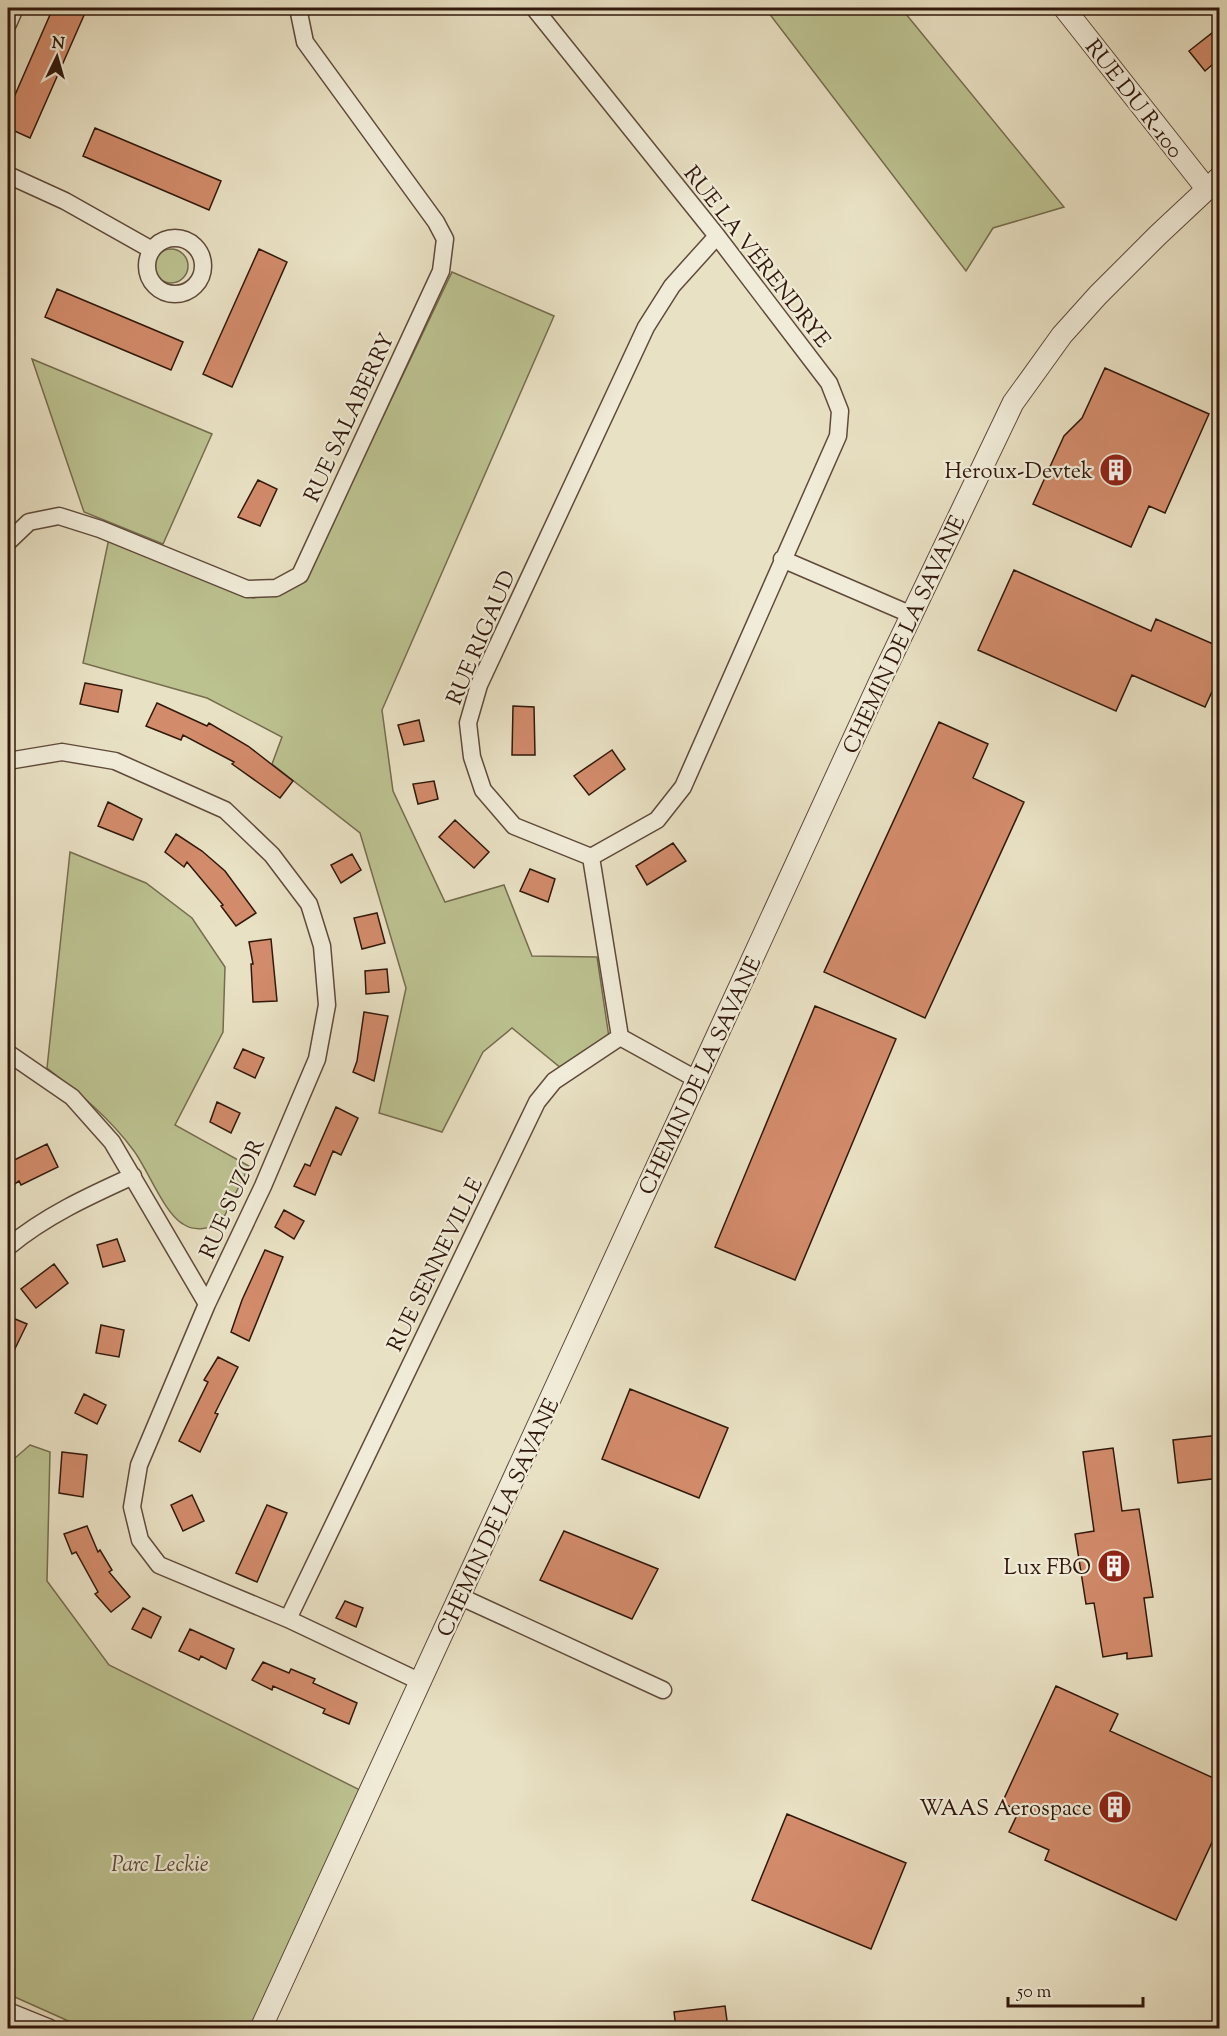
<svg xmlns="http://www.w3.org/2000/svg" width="1227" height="2036" viewBox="0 0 1227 2036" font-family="'Sorts Mill Goudy',serif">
<rect width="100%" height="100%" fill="#e9e1c4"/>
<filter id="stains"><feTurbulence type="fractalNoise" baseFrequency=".00333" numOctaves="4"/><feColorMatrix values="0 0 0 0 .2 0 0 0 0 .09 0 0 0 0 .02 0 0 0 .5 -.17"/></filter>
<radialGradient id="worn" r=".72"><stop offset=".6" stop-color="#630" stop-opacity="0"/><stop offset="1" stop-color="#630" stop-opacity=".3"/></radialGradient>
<!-- green -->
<path fill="#bcc190" stroke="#766c4e" stroke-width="1.5" d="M 765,8 L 901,8 L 1064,207 L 993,228 L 966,271 Z
M154 266a17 17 0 1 1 34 0a17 17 0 1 1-34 0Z
M 452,272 L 554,316 L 382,710 L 393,791 L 445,902 L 504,885 L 532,956 L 597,957 L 610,1044 L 561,1068 L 512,1028 L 483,1052 L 442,1132 L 379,1113 L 406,988 L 360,833 L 272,764 L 282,737 L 207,698 L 83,663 L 109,538 L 253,598 L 284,593 L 306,578 Z
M 32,359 L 212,434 L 163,544 L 84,512 Z
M 70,852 L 146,883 L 192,918 L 225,967 L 223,1032 L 175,1125 L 249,1166 L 222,1221 C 211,1229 195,1232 183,1224 C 164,1213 148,1170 134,1151 C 110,1118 79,1093 47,1068 Z
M 30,1445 L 50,1452 L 47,1581 L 109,1665 L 360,1790 L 255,2028 L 84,2028 L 8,1994 L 8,1464 Z"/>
<!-- building -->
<path fill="#d28b6b" stroke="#31180c" stroke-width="1.5" d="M 53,8 L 72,8 L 85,13 L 30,138 L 8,128 L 8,111 Z
M 1212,33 L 1220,38 L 1220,58 L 1205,71 L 1189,51 Z
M 95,128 L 221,181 L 209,210 L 83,156 Z
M 259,249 L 287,262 L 232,387 L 203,374 Z
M 57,289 L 183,342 L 171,370 L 45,317 Z
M 1105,368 L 1209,414 L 1165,513 L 1149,506 L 1131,547 L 1033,504 L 1064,436 L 1082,418 Z
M 258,480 L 277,489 L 260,526 L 238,517 Z
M 1014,570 L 1151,631 L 1156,619 L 1220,647 L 1220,674 L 1205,707 L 1132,675 L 1116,711 L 978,650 Z
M 85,683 L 122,690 L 118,712 L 80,704 Z
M 157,703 L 207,726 L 209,723 L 248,746 L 293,781 L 280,798 L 232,764 L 234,762 L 183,735 L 181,740 L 146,726 Z
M 513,706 L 534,707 L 535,755 L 512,755 Z
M 419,720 L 424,741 L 404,745 L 398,725 Z
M 939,722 L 988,744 L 973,778 L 1024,802 L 925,1018 L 824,972 Z
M 612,750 L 625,769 L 589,795 L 574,776 Z
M 434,781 L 438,799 L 418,804 L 413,784 Z
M 108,802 L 142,819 L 133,840 L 98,826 Z
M 455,820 L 489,852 L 474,868 L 439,837 Z
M 176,834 L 202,851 L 225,871 L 256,913 L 236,926 L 221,906 L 223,905 L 187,862 L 184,867 L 165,852 Z
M 673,843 L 686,861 L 647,885 L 636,866 Z
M 352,854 L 361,870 L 341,883 L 331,865 Z
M 530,869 L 555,879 L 548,902 L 520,891 Z
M 377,913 L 385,943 L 362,949 L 354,918 Z
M 271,939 L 277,1001 L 253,1002 L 251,964 L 253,964 L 249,942 Z
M 387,969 L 389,992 L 366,994 L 365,971 Z
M 815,1006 L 896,1039 L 795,1280 L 715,1247 Z
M 364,1012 L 388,1016 L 374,1081 L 353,1072 L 357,1061 Z
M 243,1049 L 264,1058 L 255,1078 L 234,1068 Z
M 217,1102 L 240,1113 L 231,1133 L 210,1122 Z
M 336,1107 L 358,1118 L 341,1155 L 333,1151 L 315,1195 L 294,1186 L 305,1164 L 310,1166 Z
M 47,1144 L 58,1167 L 21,1185 L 19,1181 L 8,1189 L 8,1163 Z
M 284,1210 L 304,1221 L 294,1239 L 275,1227 Z
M 117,1239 L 125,1261 L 103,1267 L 97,1245 Z
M 265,1250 L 283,1257 L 249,1341 L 231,1332 L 242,1300 Z
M 54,1264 L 68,1283 L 36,1308 L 21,1289 Z
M 8,1316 L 27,1324 L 8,1363 Z
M 101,1325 L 124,1330 L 119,1357 L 96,1353 Z
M 218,1357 L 238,1367 L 215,1413 L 218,1414 L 200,1452 L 179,1441 L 208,1382 L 204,1380 Z
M 630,1389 L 728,1428 L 699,1498 L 602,1459 Z
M 84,1394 L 106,1405 L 97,1424 L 75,1413 Z
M 1220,1435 L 1220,1478 L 1178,1483 L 1173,1440 Z
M 1113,1448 L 1122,1511 L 1139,1509 L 1153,1597 L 1144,1598 L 1152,1656 L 1127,1659 L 1127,1653 L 1103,1657 L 1094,1603 L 1086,1604 L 1075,1534 L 1094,1531 L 1083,1452 Z
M 62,1452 L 87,1455 L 83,1497 L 59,1493 Z
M 192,1495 L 204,1521 L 183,1531 L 171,1505 Z
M 267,1505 L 287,1513 L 257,1582 L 236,1573 Z
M 87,1526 L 98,1552 L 100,1550 L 112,1570 L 109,1572 L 130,1597 L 111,1612 L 95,1594 L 98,1592 L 76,1552 L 72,1554 L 64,1534 Z
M 564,1531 L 658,1569 L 632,1619 L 540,1580 Z
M 345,1601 L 363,1608 L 356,1627 L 336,1618 Z
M 143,1608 L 161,1617 L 151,1638 L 132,1629 Z
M 190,1629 L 234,1649 L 226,1669 L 201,1656 L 199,1660 L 179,1651 Z
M 263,1662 L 289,1673 L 291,1669 L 315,1679 L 313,1683 L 357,1703 L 349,1724 L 323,1713 L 325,1709 L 273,1686 L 272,1690 L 252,1680 Z
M 1056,1686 L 1118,1714 L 1110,1731 L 1220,1781 L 1220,1825 L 1176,1920 L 1045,1860 L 1049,1850 L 1009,1832 L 1019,1811 L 1002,1803 Z
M 787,1814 L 906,1863 L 871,1949 L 752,1900 Z
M 725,2006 L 728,2028 L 676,2028 L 674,2012 Z"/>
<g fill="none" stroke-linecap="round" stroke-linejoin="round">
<!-- minor casing -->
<g stroke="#5f4a3a" stroke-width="19">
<path id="minor" d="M 534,8 L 717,236 L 829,383 L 840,411 L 838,436 L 683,787 L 657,820 L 591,857
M 8,24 L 15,8
M 8,175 L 65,201 L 152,250
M147 266a28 28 0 1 1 56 0a28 28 0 1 1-56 0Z
M 8,542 L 29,522 L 59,516 L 100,529 L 247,589 L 276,588 L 300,575 L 441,271 L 445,239 L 436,222 L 305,42 L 298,8
M 782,559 L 912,615
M 8,761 L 62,752 L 115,761 L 225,810 L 272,855 L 309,904 L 322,946 L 327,1005 L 317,1059 L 263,1186 L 207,1304 L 139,1465 L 132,1507 L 140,1540 L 159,1565 L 288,1619 L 421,1682
M 620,1037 L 591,857 L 514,826 L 483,790 L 472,757 L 468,723 L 479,685 L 646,327 L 672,286 L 717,236
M 8,1053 L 72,1097 L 112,1142 L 207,1304
M 8,1247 C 45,1216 89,1196 133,1176
M 461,1597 L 663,1690
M 288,1619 L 537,1102 L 554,1081 L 620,1037 L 696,1079
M 8,2011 L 50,2028"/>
</g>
<!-- tertiary casing -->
<g stroke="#5f4a3a" stroke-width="23">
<path id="tertiary" d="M 1064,8 L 1206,188
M 261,2028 L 880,681 L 1013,403 L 1062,335 L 1098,295 L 1158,235 L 1220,177"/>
</g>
<!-- minor -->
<use href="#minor" stroke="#f1ecd9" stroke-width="16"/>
<!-- tertiary -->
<use href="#tertiary" stroke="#f1ecd9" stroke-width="21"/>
</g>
<!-- icons -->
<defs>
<g id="building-disc" transform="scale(1.725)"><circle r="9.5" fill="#8f2418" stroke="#f1ecd9"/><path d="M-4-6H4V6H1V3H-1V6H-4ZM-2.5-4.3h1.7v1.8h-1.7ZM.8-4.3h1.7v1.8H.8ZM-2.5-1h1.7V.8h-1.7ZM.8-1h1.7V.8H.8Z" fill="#fff"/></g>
</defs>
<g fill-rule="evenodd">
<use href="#building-disc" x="1116" y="470"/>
<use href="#building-disc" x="1114" y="1566"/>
<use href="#building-disc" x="1115" y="1807"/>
</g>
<g text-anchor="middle" stroke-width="4.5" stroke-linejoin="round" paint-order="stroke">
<!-- street labels -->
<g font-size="22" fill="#31180c" stroke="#f1ecd9">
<text transform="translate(1135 98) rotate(52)" y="8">RUE DU R-100</text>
<text transform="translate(758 256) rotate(52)" y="8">RUE LA VÉRENDRYE</text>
<text transform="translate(348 417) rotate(-65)" y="8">RUE SALABERRY</text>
<text transform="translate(903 634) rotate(-65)" y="8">CHEMIN DE LA SAVANE</text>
<text transform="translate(480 637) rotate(-67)" y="8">RUE RIGAUD</text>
<text transform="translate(699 1075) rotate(-65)" y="8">CHEMIN DE LA SAVANE</text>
<text transform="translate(231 1198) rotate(-66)" y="8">RUE SUZOR</text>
<text transform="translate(434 1264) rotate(-64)" y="8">RUE SENNEVILLE</text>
<text transform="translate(497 1517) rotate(-65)" y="8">CHEMIN DE LA SAVANE</text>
</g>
<!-- poi labels -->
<g font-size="22" fill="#31180c" stroke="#f1ecd9" text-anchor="end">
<text x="1093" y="478">Heroux-Devtek</text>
<text x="1091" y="1574">Lux FBO</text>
<text x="1092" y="1815">WAAS Aerospace</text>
</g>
<!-- park labels -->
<g font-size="22" font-style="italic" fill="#5b4b34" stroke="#f1ecd9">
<text x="160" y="1871">Parc Leckie</text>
</g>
</g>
<!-- margin -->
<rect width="1227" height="2036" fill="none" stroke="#e9e1c4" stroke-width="30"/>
<rect x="9" y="9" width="1209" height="2018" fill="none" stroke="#31180c" stroke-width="3"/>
<rect x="15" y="15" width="1197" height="2006" fill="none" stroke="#31180c" stroke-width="1.5"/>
<!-- north arrow -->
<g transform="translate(57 57) rotate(5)" stroke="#f1ecd9" stroke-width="4.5" paint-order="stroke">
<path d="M0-4.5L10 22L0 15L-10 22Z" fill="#31180c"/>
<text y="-9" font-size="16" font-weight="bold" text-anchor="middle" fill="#31180c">N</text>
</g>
<!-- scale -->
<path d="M1008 1997v9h135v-9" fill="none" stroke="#31180c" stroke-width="3"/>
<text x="1017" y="1997" font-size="18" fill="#31180c" stroke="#f1ecd9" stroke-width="4.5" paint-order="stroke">50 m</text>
<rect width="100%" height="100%" filter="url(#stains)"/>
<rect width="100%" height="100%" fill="url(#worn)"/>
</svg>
